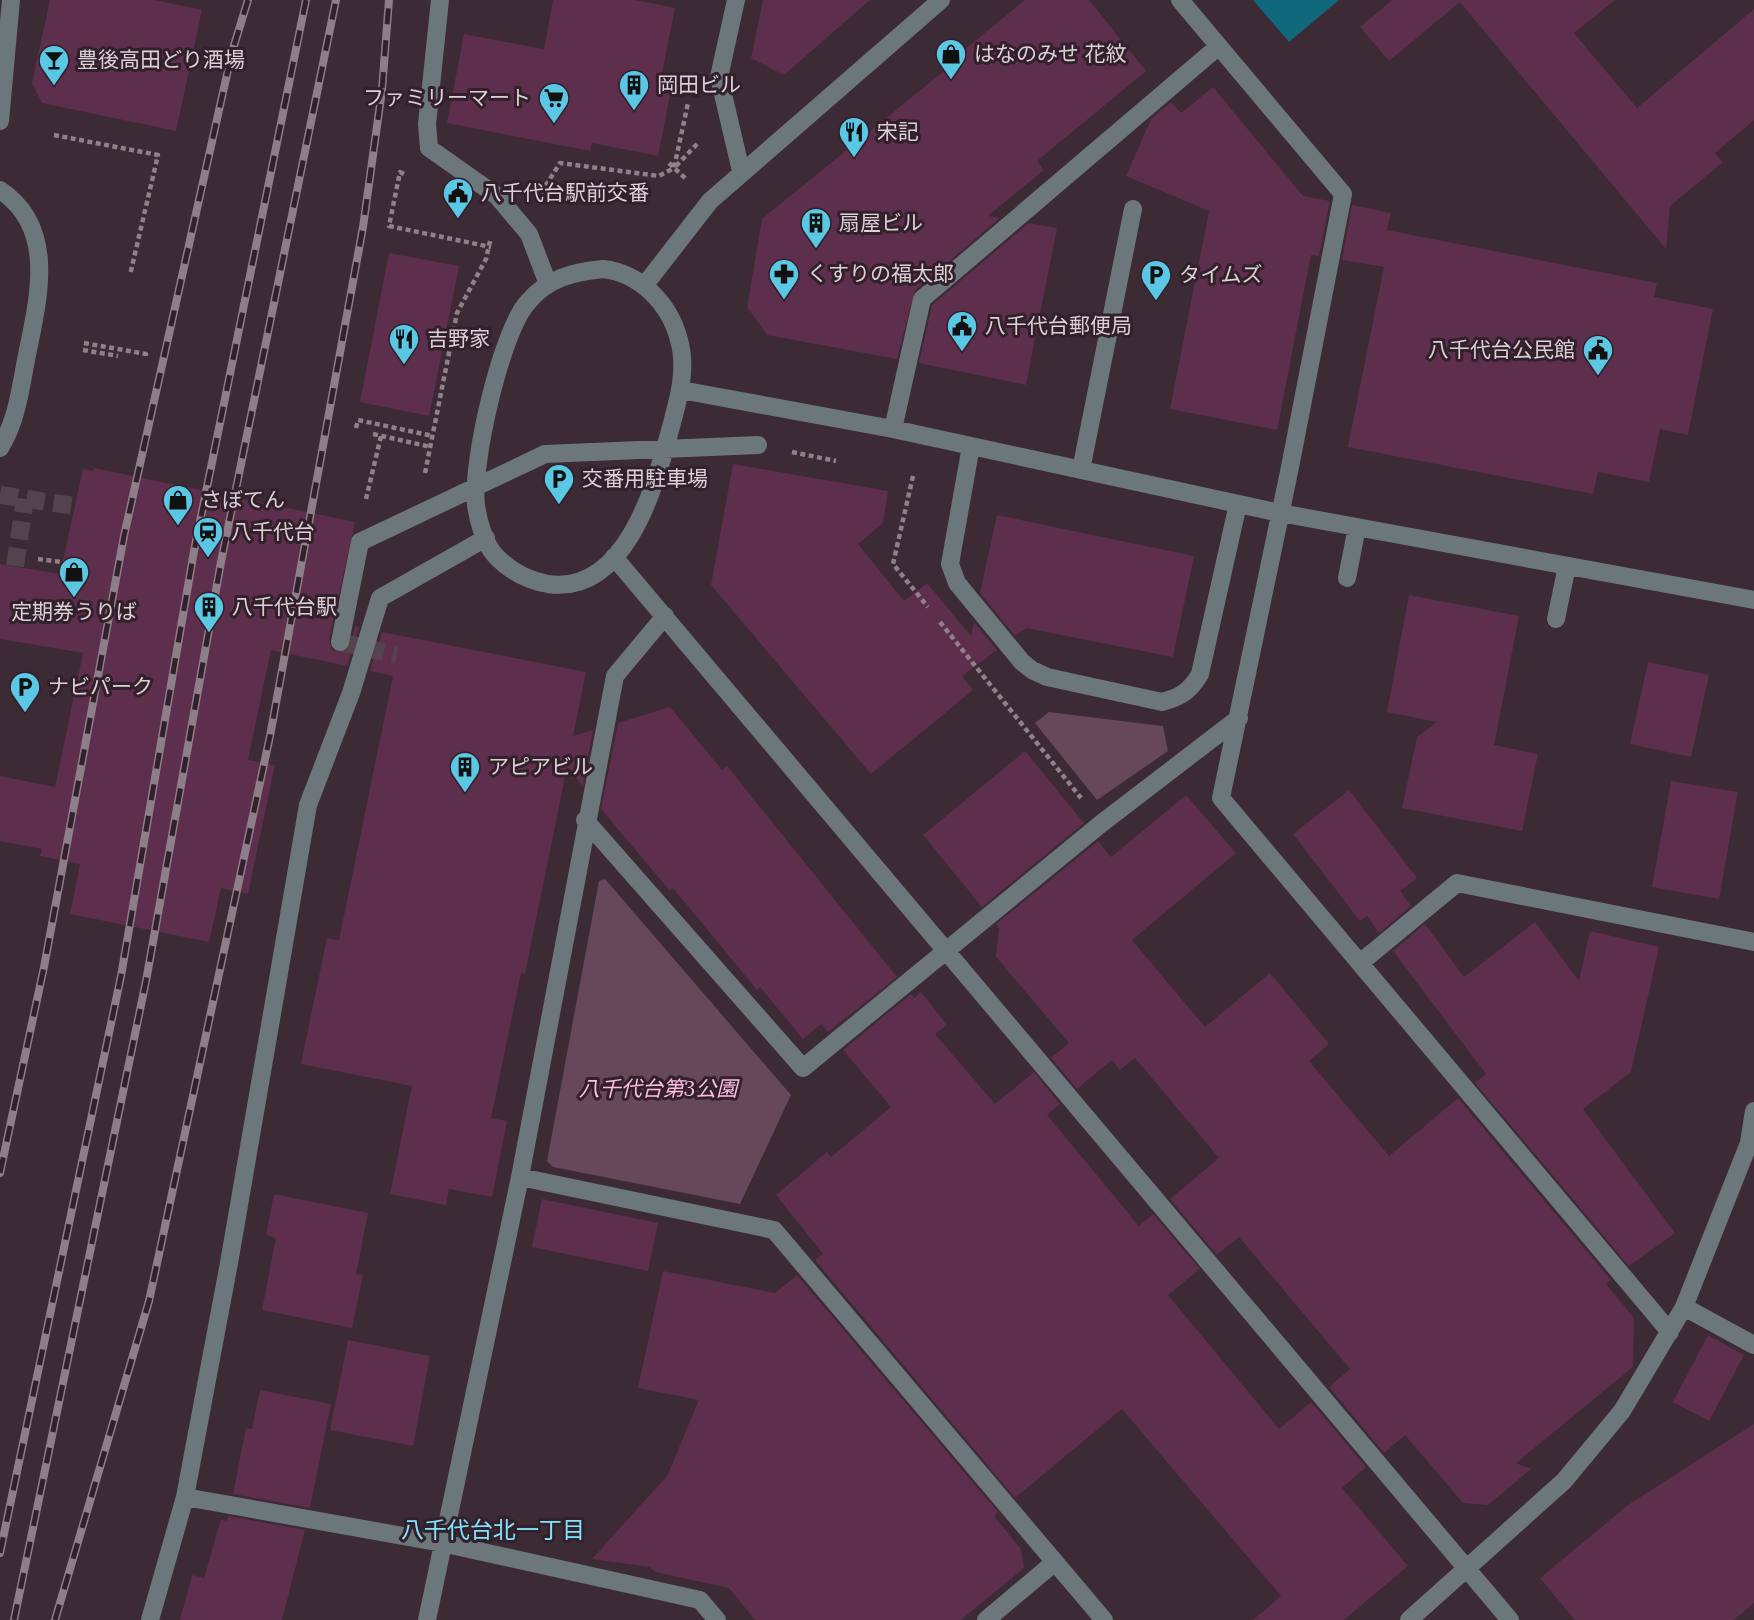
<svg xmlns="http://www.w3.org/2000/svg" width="1754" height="1620" viewBox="0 0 1754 1620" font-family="Lora,'Noto Sans JP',serif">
<rect width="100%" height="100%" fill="#3c2a35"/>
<!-- green -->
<path fill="#66485a" d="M 1049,712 L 1163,726 L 1168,751 L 1097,800 L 1035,723 Z
M 605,879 L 791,1095 L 740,1204 L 553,1167 L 547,1161 L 599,881 Z"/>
<!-- water -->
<path fill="#10687c" d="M 1253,0 L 1339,0 L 1289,42 Z"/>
<!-- building -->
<path fill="#5e2e4d" d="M 50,0 L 155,0 L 202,10 L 176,131 L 42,103 L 32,83 Z
M 553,0 L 635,0 L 675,8 L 661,78 L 673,80 L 658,156 L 592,143 L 590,151 L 447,123 L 464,34 L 544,49 Z
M 763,0 L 870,0 L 784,75 L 751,58 Z
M 1025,0 L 1089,0 L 1146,71 L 1037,161 L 1044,170 L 988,216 L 1000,218 L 915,290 L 897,359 L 767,335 L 747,307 L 762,219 L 961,57 L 959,54 Z
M 1392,0 L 1615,0 L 1574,33 L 1637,108 L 1754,9 L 1754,120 L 1715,153 L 1723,162 L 1670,206 L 1666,249 L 1460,2 L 1389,61 L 1360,27 Z
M 1213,87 L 1303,196 L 1330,201 L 1319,256 L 1311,255 L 1277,430 L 1170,409 L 1209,211 L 1126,176 L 1151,119 L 1171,102 L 1181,113 Z
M 1352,205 L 1391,213 L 1387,230 L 1657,283 L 1654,297 L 1713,309 L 1688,435 L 1660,429 L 1649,482 L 1598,472 L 1593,494 L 1348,447 L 1384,267 L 1342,260 Z
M 1029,223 L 1057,228 L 1026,385 L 919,363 L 932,305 Z
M 389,253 L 459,266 L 429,416 L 360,402 Z
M 733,464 L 888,491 L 883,523 L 858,544 L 904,601 L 927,583 L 971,636 L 974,622 L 997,650 L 962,676 L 973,690 L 871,774 L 711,585 Z
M 94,468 L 355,522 L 329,640 L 333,651 L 344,652 L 351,645 L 355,626 L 359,627 L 347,666 L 271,650 L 248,760 L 275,765 L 248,894 L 221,888 L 209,942 L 70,914 L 80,864 L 40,856 L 42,849 L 0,841 L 0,776 L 55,787 L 83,653 L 0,639 L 0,564 L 60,574 L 83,469 L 93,471 Z
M 997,515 L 1194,556 L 1173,657 L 1026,628 L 1015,636 L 980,593 Z
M 1409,595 L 1519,616 L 1494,745 L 1538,754 L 1522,831 L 1402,808 L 1417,737 L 1437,722 L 1387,712 Z
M 382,632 L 586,672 L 573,736 L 593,730 L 583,786 L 567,767 L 525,974 L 521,973 L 491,1118 L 507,1121 L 492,1197 L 449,1189 L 446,1205 L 390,1194 L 412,1086 L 301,1064 L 327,938 L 339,940 L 393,676 L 370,671 Z
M 1648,662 L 1709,675 L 1691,757 L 1630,744 Z
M 670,707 L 722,770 L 727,766 L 897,977 L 828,1032 L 821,1024 L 803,1039 L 760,987 L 757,990 L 673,888 L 670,891 L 601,809 L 618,723 Z
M 1025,751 L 1084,823 L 982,907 L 923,835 Z
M 1671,781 L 1738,792 L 1719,899 L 1652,887 Z
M 1349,790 L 1417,878 L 1400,891 L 1411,906 L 1379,933 L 1367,916 L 1360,921 L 1293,834 Z
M 1186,795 L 1236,853 L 1132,940 L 1205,1027 L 1270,973 L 1329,1044 L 1309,1061 L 1389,1156 L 1458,1098 L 1611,1280 L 1606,1284 L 1634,1318 L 1633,1367 L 1516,1463 L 1531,1469 L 1488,1505 L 1463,1503 L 1405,1435 L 1384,1453 L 1329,1387 L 1350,1369 L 1239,1237 L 1217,1255 L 1170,1199 L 1219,1158 L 1135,1058 L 1120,1070 L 1112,1060 L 1077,1089 L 1051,1058 L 1069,1043 L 996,957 L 999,928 L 996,924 L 1098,841 L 1111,857 Z
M 1535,922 L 1579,981 L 1590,931 L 1659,947 L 1631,1072 L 1583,1109 L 1675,1233 L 1629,1266 L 1475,1083 L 1486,1074 L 1393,951 L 1425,924 L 1464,977 Z
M 921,992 L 947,1025 L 935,1034 L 995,1104 L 1034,1072 L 1060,1104 L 1047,1115 L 1139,1226 L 1153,1214 L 1200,1269 L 1168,1295 L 1279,1429 L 1311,1402 L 1366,1467 L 1342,1488 L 1408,1566 L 1344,1620 L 1253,1620 L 1281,1596 L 1122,1409 L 1015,1498 L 815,1260 L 823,1254 L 776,1195 L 827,1152 L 831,1157 L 891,1107 L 843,1050 L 911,994 L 914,998 Z
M 274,1194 L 368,1213 L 356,1274 L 363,1275 L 352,1328 L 262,1310 L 276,1238 L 266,1235 Z
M 542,1199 L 658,1223 L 648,1271 L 532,1247 Z
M 663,1271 L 775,1293 L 797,1275 L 998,1512 L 994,1516 L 1021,1549 L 1024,1568 L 961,1620 L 755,1620 L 729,1588 L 655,1572 L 650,1567 L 592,1559 L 667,1476 L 699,1400 L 638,1388 Z
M 1708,1335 L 1744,1355 L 1709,1421 L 1673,1402 Z
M 348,1340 L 430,1356 L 413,1446 L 330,1430 Z
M 260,1390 L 331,1404 L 310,1508 L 233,1494 L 246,1428 L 252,1429 Z
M 1754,1424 L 1754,1603 L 1734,1620 L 1575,1620 L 1540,1578 L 1628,1505 Z
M 228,1516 L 305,1530 L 282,1620 L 180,1620 L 192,1575 L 204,1578 L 221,1519 L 227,1521 Z"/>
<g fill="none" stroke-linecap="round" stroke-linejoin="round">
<!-- minor-tunnel -->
<path stroke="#54434d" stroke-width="18" stroke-dasharray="18 9" stroke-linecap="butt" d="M 0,495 L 75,506
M 15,566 L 25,499
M 340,642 L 397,655"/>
<!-- path -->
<path stroke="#908189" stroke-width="4.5" stroke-dasharray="5 3.5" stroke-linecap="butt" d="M 54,135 L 158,155 L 130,275
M 669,163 L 686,179
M 676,166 L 699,142
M 404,174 L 400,172 L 389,226 L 491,247
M 541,193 L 560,163 L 659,176 L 674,168 L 688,103
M 84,343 L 146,354 L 145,358
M 83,350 L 118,356
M 356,428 L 358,420 L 433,436
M 373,434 L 431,447
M 792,452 L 836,461
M 425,473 L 457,313 L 486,259 L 490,241
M 913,476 L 893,564 L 928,607
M 366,499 L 381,436
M 38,559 L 70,563
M 940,622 L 1081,798"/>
<!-- minor -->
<path stroke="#6c777b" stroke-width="18" d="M 440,0 L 427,124 L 429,148 L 497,196 L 529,234 L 548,284
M 736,0 L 719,77 L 741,171
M 1180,0 L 1343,194 L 1290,467 L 1221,798 L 1670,1332
M 0,121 L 11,0
M 0,190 C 59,229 37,303 26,360 C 20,391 17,420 0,448
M 603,269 C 640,273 670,304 679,340 C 688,371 677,404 669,434 C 654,490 624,595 548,584 C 526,580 509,571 494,554 C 484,542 478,520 476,505 C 471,465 501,331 528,302 C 548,278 573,272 603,269 Z
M 644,286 L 710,201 L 941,0
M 681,390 L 893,429 L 1280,513 L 1754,600
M 893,429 L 922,299 L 1219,46
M 971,446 L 950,564 L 957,583 L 1022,662 L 1032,670 L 1047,677 L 1162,702 C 1181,697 1190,691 1200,674 L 1238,504
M 1081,470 L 1133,209
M 614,557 L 1510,1620
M 1347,578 L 1357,527
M 1556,619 L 1567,566
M 340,642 L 360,542 L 545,454 L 758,445
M 585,820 L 803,1068 L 1102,823 L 1239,718
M 1360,963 L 1457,883 L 1754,942
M 520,1177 L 774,1230 L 1104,1620
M 1684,1307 L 1754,1345
M 185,1497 L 442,1543 L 700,1600 L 717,1620
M 150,1620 L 185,1497 L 229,1263 L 308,805 L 351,693 L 380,598 L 486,538
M 427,1620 L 520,1177 L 615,676 L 665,616
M 986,1620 L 1055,1562
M 1409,1620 L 1564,1481 L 1622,1411 L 1684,1307 L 1749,1143 L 1754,1111"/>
<!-- rail casing -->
<g stroke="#8d7e87" stroke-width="8">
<path id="rail" d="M 0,1173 L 44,967 L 124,536 L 232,52 L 248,0
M 0,1553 L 121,976 L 194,551 L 306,0
M 14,1620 L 146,981 L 221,562 L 336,0
M 55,1620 L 149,1301 L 270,736 L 363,227 L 382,90 L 389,0"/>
</g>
<!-- rail -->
<use href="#rail" stroke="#32202b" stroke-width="5" stroke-dasharray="16" stroke-linecap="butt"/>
</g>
<!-- icons -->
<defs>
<g id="shop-pin" transform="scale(1.575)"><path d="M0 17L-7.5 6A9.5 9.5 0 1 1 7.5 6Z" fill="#5ac8e5" stroke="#32202b"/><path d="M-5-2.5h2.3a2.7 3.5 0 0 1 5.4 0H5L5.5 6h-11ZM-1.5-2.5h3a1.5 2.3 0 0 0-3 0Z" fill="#111"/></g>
<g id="bar-pin" transform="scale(1.575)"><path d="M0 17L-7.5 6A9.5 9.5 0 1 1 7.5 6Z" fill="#5ac8e5" stroke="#32202b"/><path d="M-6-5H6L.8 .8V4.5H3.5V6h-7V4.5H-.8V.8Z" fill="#111"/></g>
<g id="building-pin" transform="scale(1.575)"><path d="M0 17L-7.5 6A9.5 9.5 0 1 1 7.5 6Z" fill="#5ac8e5" stroke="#32202b"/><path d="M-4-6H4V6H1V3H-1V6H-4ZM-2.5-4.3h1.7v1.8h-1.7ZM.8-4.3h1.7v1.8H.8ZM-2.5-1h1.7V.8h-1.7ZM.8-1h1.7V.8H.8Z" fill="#111"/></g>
<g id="supermarket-pin" transform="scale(1.575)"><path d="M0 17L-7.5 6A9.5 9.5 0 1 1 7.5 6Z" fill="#5ac8e5" stroke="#32202b"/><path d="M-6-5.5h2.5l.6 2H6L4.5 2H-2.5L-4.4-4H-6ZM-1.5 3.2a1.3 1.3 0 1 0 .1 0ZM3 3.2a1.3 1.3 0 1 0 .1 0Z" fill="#111"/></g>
<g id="restaurant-pin" transform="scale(1.575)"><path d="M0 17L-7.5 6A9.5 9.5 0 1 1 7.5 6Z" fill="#5ac8e5" stroke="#32202b"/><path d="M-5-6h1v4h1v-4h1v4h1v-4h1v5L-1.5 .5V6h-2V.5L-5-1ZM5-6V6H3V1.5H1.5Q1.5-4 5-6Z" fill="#111"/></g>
<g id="civic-pin" transform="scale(1.575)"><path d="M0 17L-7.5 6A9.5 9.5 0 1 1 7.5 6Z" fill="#5ac8e5" stroke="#32202b"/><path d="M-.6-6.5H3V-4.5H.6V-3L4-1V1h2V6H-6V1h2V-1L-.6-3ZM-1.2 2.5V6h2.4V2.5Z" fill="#111"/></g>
<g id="pharmacy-pin" transform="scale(1.575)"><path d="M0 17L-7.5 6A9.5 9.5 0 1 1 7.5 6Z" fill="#5ac8e5" stroke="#32202b"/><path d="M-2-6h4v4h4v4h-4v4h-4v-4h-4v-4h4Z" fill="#111"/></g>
<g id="parking-pin" transform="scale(1.575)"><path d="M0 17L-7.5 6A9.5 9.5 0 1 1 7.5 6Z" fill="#5ac8e5" stroke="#32202b"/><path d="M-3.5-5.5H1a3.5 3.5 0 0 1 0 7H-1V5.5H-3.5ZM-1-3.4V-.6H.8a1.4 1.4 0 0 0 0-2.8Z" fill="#111"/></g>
<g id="station-pin" transform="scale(1.575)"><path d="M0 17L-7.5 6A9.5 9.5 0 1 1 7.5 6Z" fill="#5ac8e5" stroke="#32202b"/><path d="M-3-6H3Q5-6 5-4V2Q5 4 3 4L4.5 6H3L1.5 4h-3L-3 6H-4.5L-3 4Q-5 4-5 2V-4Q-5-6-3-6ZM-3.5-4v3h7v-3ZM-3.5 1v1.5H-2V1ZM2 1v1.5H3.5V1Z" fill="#111"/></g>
</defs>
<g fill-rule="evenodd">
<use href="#shop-pin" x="951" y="54"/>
<use href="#bar-pin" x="54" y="60"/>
<use href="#building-pin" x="634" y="85"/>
<use href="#supermarket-pin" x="554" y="98"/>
<use href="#restaurant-pin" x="854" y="132"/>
<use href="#civic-pin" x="458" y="193"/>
<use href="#building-pin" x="816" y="223"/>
<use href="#pharmacy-pin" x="784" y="274"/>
<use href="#parking-pin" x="1156" y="275"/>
<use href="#civic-pin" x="962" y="326"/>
<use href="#restaurant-pin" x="404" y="339"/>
<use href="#civic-pin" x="1598" y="350"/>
<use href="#parking-pin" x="559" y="479"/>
<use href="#shop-pin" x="178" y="500"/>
<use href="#station-pin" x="208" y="532"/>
<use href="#shop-pin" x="74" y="572"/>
<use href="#building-pin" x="209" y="607"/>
<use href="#parking-pin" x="25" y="687"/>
<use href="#building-pin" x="465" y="767"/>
</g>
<g text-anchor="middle" stroke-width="6" stroke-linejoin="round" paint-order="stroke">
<!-- poi labels -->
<g font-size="21" fill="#dcd0d6" stroke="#32202b" text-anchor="start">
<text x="974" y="61">はなのみせ 花紋</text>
<text x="77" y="67">豊後高田どり酒場</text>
<text x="657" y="92">岡田ビル</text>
<text x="531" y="105" text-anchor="end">ファミリーマート</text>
<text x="877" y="139">宋記</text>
<text x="481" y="200">八千代台駅前交番</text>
<text x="839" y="230">扇屋ビル</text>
<text x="807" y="281">くすりの福太郎</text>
<text x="1179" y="282">タイムズ</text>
<text x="985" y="333">八千代台郵便局</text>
<text x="427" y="346">吉野家</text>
<text x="1575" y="357" text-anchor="end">八千代台公民館</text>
<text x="582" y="486">交番用駐車場</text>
<text x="201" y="507">さぼてん</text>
<text x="231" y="539">八千代台</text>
<text x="232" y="614">八千代台駅</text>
<text x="74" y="619" text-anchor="middle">定期券うりば</text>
<text x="48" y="694">ナビパーク</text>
<text x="488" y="774">アピアビル</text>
</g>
<!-- park labels -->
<g font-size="21" font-style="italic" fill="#fcbce3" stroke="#32202b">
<text x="658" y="1096">八千代台第3公園</text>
</g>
<!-- neighbourhood labels -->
<g font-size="23" fill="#81e3fe" stroke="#32202b">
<text x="493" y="1538">八千代台北一丁目</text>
</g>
</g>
</svg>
